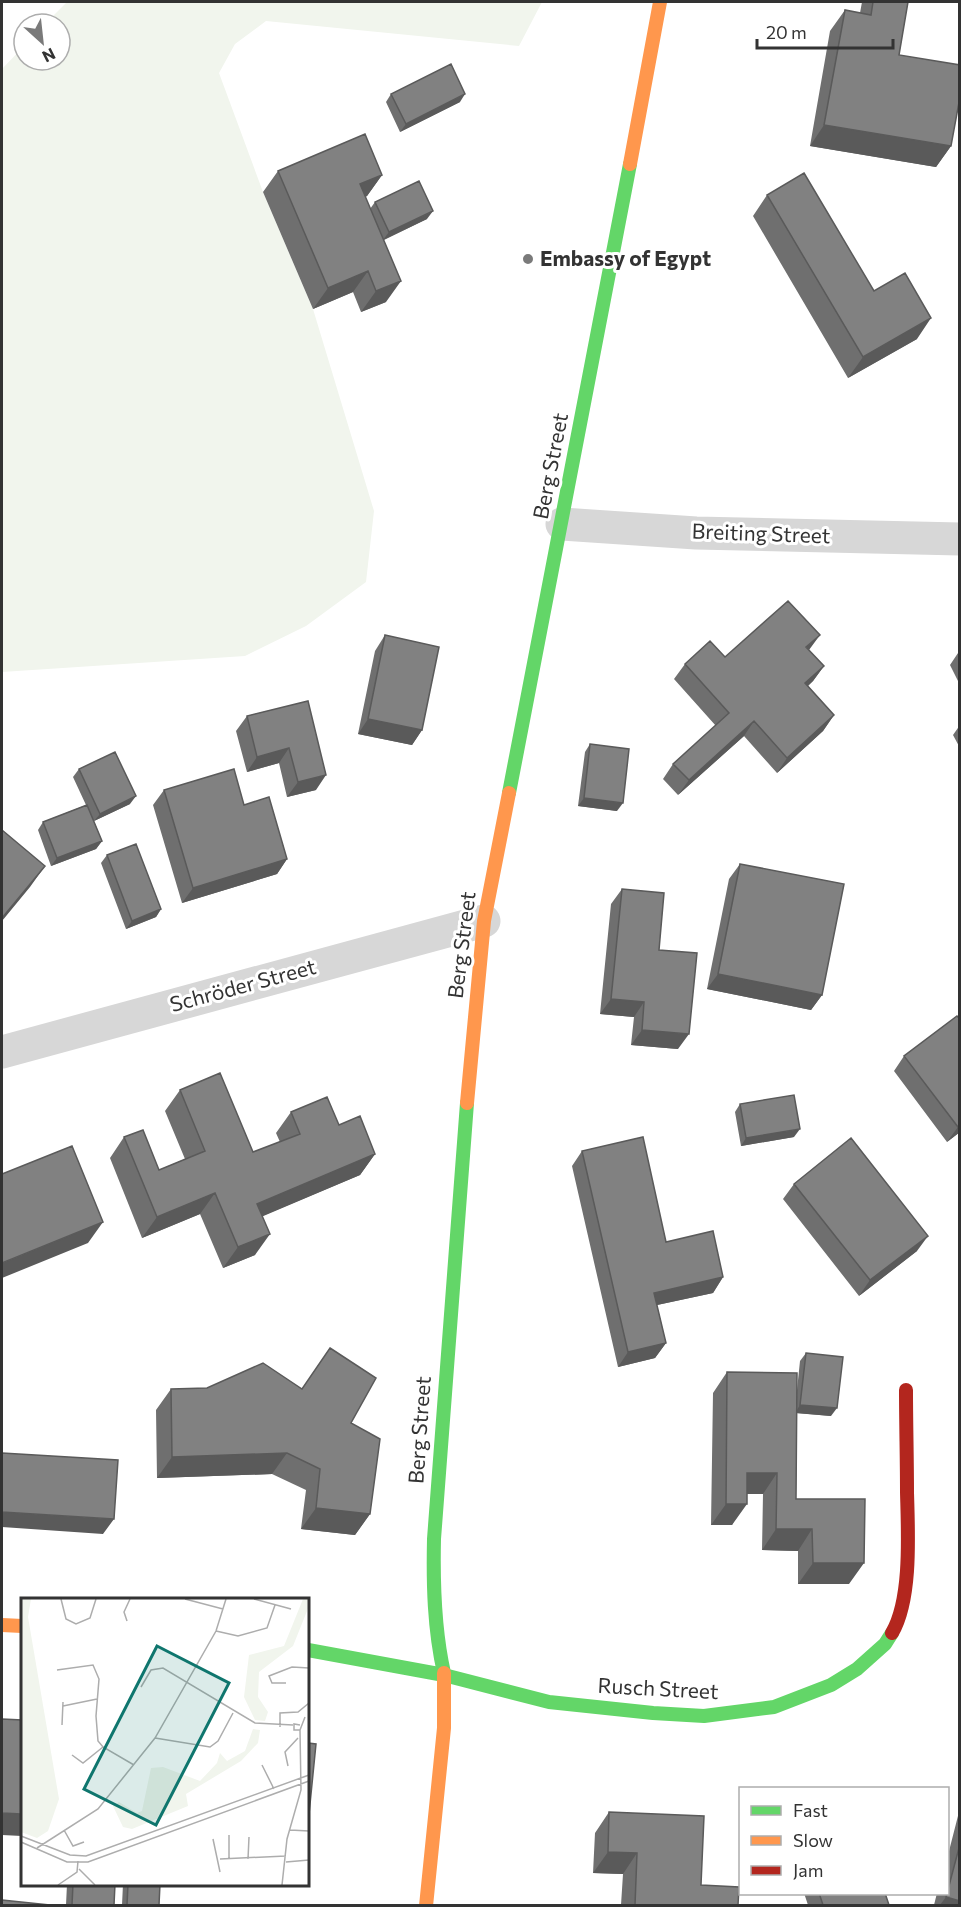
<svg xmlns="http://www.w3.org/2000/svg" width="961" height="1907" viewBox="0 0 961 1907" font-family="Commissioner,sans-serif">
<rect width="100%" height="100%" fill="#fff"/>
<!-- green -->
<path fill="#f1f5ed" d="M 67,2 L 542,2 L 519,46 L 266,21 L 235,44 L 219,73 L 263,192 L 313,309 L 374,511 L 366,582 L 306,626 L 245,656 L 2,672 L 2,69 L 24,46 L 24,60 L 60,60 L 60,24 L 45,24 Z"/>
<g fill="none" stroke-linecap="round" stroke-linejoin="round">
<!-- street -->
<path stroke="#d7d7d7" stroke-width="33" d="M 562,524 L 696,533 L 960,539
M 2,1052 L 484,921"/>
<!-- fast -->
<path stroke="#63d668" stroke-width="14" d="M 509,793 L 630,164
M 308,1650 L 444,1675 L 549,1702 L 653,1713 L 704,1716 L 774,1707 L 831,1685 L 857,1669 L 885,1644 L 892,1633
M 444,1673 C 434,1629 433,1584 434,1539 L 467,1103"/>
<!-- slow -->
<path stroke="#ff974d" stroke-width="14" d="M 630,164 L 660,2
M 467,1103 L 484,921 L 509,793
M 2,1625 L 22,1626
M 426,1906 L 444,1728 L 444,1673"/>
<!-- jam -->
<path stroke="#b3261e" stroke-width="14" d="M 892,1633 C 912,1599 908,1532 907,1492 C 907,1458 906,1424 906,1390"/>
</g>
<!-- wall -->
<path fill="#6f6f6f" d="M 862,2 L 908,2 L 899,55 L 951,146 L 936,167 L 810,146 L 830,31 L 845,10 L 860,13 Z
M 391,94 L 460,102 L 400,132 L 386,102 Z
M 278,171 L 382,175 L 367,196 L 365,197 L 370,209 L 375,202 L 427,219 L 384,240 L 386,302 L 361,312 L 353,292 L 313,309 L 263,192 Z
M 767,195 L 874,291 L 917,339 L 848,378 L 753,216 Z
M 385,635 L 422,730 L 412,745 L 358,734 L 375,651 Z
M 809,650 L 824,666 L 813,681 L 808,686 L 834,715 L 823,731 L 777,773 L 744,736 L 678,795 L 663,779 L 673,764 L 716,726 L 674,679 L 685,664 L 725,657 Z
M 960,650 L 960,685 L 950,665 Z
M 308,701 L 316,790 L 287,797 L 279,763 L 247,772 L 236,731 L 247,716 Z
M 960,725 L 960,748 L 953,735 Z
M 590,744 L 617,811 L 578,806 L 585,752 Z
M 79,769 L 130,804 L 94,821 L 102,841 L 96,849 L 51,866 L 38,830 L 43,822 L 86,805 L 73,777 Z
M 164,790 L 244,805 L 287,859 L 277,874 L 182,903 L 153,805 Z
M 107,855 L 161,909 L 156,917 L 126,929 L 101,863 Z
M 740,864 L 822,995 L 811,1010 L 707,989 L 729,879 Z
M 622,889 L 659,950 L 678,1049 L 631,1045 L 634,1017 L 600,1014 L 611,904 Z
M 957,1016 L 960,1132 L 947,1142 L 894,1071 L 904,1056 Z
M 180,1090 L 253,1152 L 280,1142 L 276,1133 L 291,1112 L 339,1125 L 375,1154 L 360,1175 L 262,1216 L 255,1255 L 223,1268 L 200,1214 L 142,1238 L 110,1158 L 124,1137 L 159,1170 L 185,1159 L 165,1111 Z
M 740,1104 L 794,1137 L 741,1146 L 735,1112 Z
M 582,1151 L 666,1242 L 723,1277 L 713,1293 L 657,1305 L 666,1343 L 655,1358 L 618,1367 L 572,1166 Z
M 794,1184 L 917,1251 L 859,1296 L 783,1199 Z
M 330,1348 L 351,1423 L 370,1514 L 355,1535 L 301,1529 L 306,1490 L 272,1474 L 157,1478 L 156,1410 L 171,1389 L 302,1389 Z
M 806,1353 L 831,1416 L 797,1413 L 796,1499 L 849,1584 L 798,1584 L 798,1551 L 762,1550 L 763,1494 L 747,1494 L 732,1525 L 711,1525 L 713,1393 L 727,1372 L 797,1390 L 800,1361 Z
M 960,1808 L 960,1905 L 934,1905 L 937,1893 L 948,1893 L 948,1855 Z
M 609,1812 L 701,1885 L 738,1905 L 621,1905 L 623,1874 L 593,1873 L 595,1833 Z
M 67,1884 L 115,1884 L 114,1905 L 66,1905 Z
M 123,1884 L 160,1884 L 159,1905 L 122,1905 Z
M 804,1893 L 885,1893 L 888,1905 L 808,1905 Z"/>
<!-- shaded-wall -->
<path fill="#5a5a5a" d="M 465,94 L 460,102 L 400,132 L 406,124 Z
M 824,125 L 951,146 L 936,167 L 810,146 Z
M 382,175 L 367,196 L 345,205 L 360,184 Z
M 433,211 L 427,219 L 383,240 L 389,232 Z
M 368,271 L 353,292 L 313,309 L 328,288 Z
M 401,281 L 386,302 L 361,312 L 376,291 Z
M 931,318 L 917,339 L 848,378 L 863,357 Z
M 820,635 L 809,650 L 806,647 Z
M 824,666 L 813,681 L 794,698 L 805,683 Z
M 834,715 L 823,731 L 777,773 L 787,758 Z
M 368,719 L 422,730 L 412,745 L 358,734 Z
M 754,721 L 744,736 L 678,795 L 689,780 Z
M 289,748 L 279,763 L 247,772 L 257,757 Z
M 326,775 L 316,790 L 287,797 L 298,782 Z
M 136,796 L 130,804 L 94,821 L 100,814 Z
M 584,798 L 623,803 L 617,811 L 578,806 Z
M 102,841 L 96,849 L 51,866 L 57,858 Z
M 287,859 L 277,874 L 182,903 L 193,888 Z
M 45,866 L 30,887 L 2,921 L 2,918 Z
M 161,909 L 156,917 L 126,929 L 132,921 Z
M 718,974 L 822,995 L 811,1010 L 707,989 Z
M 611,999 L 644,1002 L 634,1017 L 600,1014 Z
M 642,1030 L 689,1034 L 678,1049 L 631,1045 Z
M 960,1125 L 960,1132 L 947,1142 L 958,1127 Z
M 800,1129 L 794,1137 L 741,1146 L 746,1138 Z
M 375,1154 L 360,1175 L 242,1225 L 257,1204 Z
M 215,1193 L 200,1214 L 142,1238 L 157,1217 Z
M 103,1222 L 88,1243 L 2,1278 L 2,1263 Z
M 270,1234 L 255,1255 L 223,1268 L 238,1247 Z
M 928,1236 L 917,1251 L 859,1296 L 870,1280 Z
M 723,1277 L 713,1293 L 643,1308 L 654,1293 Z
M 666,1343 L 655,1358 L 618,1367 L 628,1352 Z
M 800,1405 L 837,1408 L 831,1416 L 795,1413 Z
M 287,1453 L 272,1474 L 157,1478 L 172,1457 Z
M 747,1473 L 777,1473 L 763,1494 L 732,1494 Z
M 726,1504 L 747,1504 L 732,1525 L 711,1525 Z
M 316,1508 L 370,1514 L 355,1535 L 301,1529 Z
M 2,1512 L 114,1519 L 103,1534 L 2,1527 Z
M 776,1529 L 812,1529 L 798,1551 L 762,1550 Z
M 813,1563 L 864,1563 L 849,1584 L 798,1584 Z
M 2,1813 L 22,1814 L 22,1836 L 2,1835 Z
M 608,1852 L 637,1853 L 623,1874 L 593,1873 Z
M 946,1897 L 960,1901 L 960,1905 L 940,1905 Z"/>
<!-- building -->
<path fill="#818181" stroke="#5a5a5a" stroke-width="1.5" d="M 873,2 L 908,2 L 899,55 L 960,65 L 960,97 L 951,146 L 824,125 L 845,10 L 871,15 Z
M 451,64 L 465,94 L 406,124 L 391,94 Z
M 365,134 L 382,175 L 360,184 L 401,281 L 376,291 L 368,271 L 328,288 L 278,171 Z
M 804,173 L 874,291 L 905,273 L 931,318 L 863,357 L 767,195 Z
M 419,181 L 433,211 L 389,232 L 375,202 Z
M 788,601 L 820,635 L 806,647 L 824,666 L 805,683 L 834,715 L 787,758 L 754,721 L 689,780 L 673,764 L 729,713 L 685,664 L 710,641 L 725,657 Z
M 385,635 L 439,647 L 422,730 L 368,719 Z
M 308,701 L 326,775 L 298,782 L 289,748 L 257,757 L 247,716 Z
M 590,744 L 629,749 L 623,803 L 584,798 Z
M 115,752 L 136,796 L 100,814 L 79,769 Z
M 234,769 L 244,805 L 269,797 L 287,859 L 193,888 L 164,790 Z
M 87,805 L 102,841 L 57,858 L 43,822 Z
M 2,830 L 45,866 L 2,918 Z
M 136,844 L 161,909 L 132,921 L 107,855 Z
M 740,864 L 844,884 L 822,995 L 718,974 Z
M 622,889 L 664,893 L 659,950 L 697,953 L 689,1034 L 642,1030 L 644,1002 L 611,999 Z
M 957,1016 L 960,1019 L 960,1125 L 958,1127 L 904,1056 Z
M 220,1073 L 253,1152 L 300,1134 L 291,1112 L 327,1097 L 339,1125 L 360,1116 L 375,1154 L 257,1204 L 270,1234 L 238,1247 L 215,1193 L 157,1217 L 124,1137 L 143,1130 L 159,1170 L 205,1151 L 180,1090 Z
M 794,1095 L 800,1129 L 746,1138 L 740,1104 Z
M 643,1137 L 666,1242 L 713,1231 L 723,1277 L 654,1293 L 666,1343 L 628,1352 L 582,1151 Z
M 851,1138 L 928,1236 L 870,1280 L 794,1184 Z
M 72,1146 L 103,1222 L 2,1263 L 2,1174 Z
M 330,1348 L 376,1378 L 351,1423 L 380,1439 L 370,1514 L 316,1508 L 320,1469 L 287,1453 L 172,1457 L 171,1389 L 207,1388 L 263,1363 L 302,1389 Z
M 806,1353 L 843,1357 L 837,1408 L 800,1405 Z
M 727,1372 L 797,1373 L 796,1499 L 865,1499 L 864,1563 L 813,1563 L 812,1529 L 776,1529 L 777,1473 L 747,1473 L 747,1504 L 726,1504 Z
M 2,1453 L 118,1460 L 114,1519 L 2,1512 Z
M 2,1719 L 22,1720 L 22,1814 L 2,1813 Z
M 308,1743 L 316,1744 L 308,1824 Z
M 609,1812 L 704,1816 L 701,1885 L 739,1887 L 738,1905 L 635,1905 L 637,1853 L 608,1852 Z
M 960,1844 L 960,1901 L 946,1897 Z
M 73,1884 L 115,1884 L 114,1905 L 72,1905 Z
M 128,1884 L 160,1884 L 159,1905 L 127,1905 Z
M 819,1893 L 885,1893 L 889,1905 L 823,1905 Z
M 2,1900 L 50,1905 L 2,1905 Z"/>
<!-- markers -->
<circle fill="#7a7a7a" stroke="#fff" stroke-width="2" cx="528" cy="259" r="6"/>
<g text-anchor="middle" stroke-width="6" stroke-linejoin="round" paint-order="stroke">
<!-- poi labels -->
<g font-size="21" font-weight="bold" fill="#333" stroke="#fff" text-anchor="start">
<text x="540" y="266">Embassy of Egypt</text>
</g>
<!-- street labels -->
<g font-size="21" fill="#333" stroke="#fff">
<text transform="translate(551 466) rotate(-79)" y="7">Berg Street</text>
<text transform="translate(761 534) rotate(2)" y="7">Breiting Street</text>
<text transform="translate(462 945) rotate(-83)" y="7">Berg Street</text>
<text transform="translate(243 986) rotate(-15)" y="7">Schröder Street</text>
<text transform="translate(420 1430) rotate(-86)" y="7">Berg Street</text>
<text transform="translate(658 1689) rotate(3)" y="7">Rusch Street</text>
</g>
</g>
<!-- overview -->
<g transform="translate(21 1598)">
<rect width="288" height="288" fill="#fff"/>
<path d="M 0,1 L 10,1 L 7,19 L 38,201 L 27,233 L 16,240 L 0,234 ZM 282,1 L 288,1 L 288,8 L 272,48 L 238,74 L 237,99 L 247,114 L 244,123 L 234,122 L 223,99 L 228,57 L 263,48 ZM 232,131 L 239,132 L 237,145 L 220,163 L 165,196 L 167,208 L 111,231 L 102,229 L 92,208 L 98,204 L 116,215 L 121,213 L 130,170 L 142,169 L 179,183 L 196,165 L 199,155 L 206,163 L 224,153 Z" fill="#f1f5ed"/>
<path fill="none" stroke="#adadad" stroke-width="1.5" d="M 40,1 L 45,21 L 55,26 L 69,20 L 75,1M 164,1 L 202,11M 233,1 L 270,11M 106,23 L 103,14 L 109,1M 195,33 L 217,38 L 246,30 L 254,7M 36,72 L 72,67 L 78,81 L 75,118 L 77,143 L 82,149 L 113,167M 265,85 L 251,85 L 248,78 L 271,69 L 288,70M 120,89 L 130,72 L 142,70 L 234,125 L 272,127M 42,108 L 76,101M 41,127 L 42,104M 279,127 L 273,126 L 273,132 L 279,132 L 284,119M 259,129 L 259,115 L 277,114 L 288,105M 134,140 L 189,149 L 197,143 L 212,115M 51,157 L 62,165 L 82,149M 241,167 L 253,191M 267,168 L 264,154 L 277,140M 43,232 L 52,248 L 63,244M 269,232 L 288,233M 0,238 L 49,257 L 65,258 L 288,177M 192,241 L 199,274M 0,244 L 46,264 L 67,264 L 288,183M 16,250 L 77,211 L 134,140 L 195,33 L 205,1M 208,260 L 208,237M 199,261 L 265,258M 227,261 L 228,239M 265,264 L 288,262M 58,271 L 74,287M 37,287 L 56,274 L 57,263M 261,287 L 266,241 L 280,192 L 279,132"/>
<path fill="#0f766e" fill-opacity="0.15" stroke="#0f766e" stroke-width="3" d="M 136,48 L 208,85 L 135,227 L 63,191 Z"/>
<rect width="288" height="288" fill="none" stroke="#333" stroke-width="3"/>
</g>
<!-- border -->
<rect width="961" height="1907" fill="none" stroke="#333333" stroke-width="6"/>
<!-- legend -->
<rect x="739" y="1787" width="210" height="108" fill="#ffffff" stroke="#adadad" stroke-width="1.5"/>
<rect x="751" y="1806" width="30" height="9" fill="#63d668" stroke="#adadad" stroke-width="1.5"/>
<text x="793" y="1817" font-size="18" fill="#333333">Fast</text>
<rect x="751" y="1836" width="30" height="9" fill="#ff974d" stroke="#adadad" stroke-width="1.5"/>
<text x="793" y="1847" font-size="18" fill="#333333">Slow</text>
<rect x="751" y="1866" width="30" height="9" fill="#b3261e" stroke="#adadad" stroke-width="1.5"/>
<text x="793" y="1877" font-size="18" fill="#333333">Jam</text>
<!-- north arrow -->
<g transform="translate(42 42) rotate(153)"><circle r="28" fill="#ffffff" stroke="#adadad" stroke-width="1.5"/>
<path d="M0-4.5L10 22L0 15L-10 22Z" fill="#7a7a7a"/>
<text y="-9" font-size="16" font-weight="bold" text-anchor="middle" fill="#333333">N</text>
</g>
<!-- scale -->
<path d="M757 39v9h136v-9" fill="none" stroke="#333333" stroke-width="3"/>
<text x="766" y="39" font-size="18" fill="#333333" stroke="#ffffff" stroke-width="4.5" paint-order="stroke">20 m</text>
</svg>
